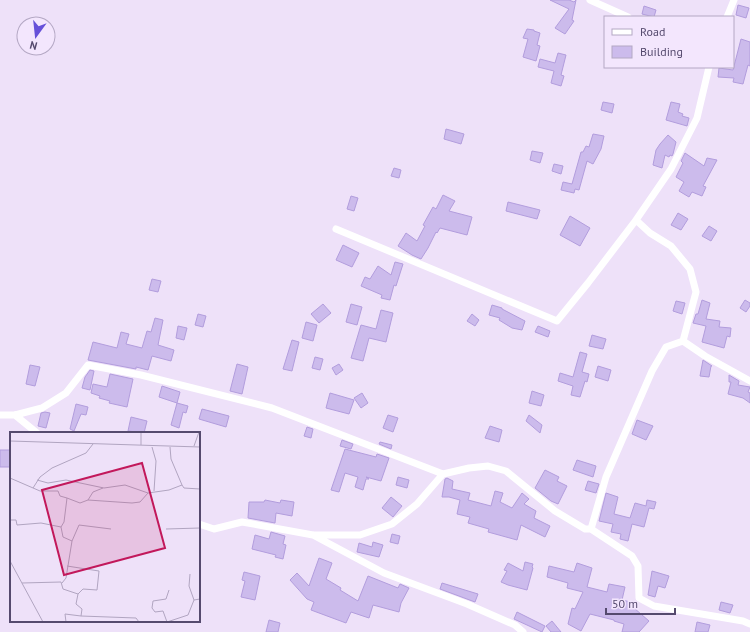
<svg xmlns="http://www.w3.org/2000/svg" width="750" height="632" viewBox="0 0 750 632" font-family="'PT Sans',sans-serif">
<rect width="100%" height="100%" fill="#eee1f9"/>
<!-- building -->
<path fill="#ccbbec" stroke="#b29ddd" d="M 550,0 L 569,0 L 574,2 L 576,0 L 572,20 L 574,21 L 565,34 L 555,28 L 569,9 Z
M 738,5 L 749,8 L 746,18 L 736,15 Z
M 644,6 L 656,10 L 654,17 L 642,14 Z
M 527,29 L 534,30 L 534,31 L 540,33 L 537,45 L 540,46 L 536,61 L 523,57 L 528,39 L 523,38 Z
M 741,39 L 750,42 L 750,66 L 748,65 L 743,84 L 733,82 L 734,78 L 718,77 L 719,68 L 733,70 Z
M 558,53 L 566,55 L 561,75 L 564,76 L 561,86 L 551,83 L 554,71 L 538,67 L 540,59 L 555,63 Z
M 603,102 L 614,104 L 612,113 L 601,110 Z
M 671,102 L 680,104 L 678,112 L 683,114 L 682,116 L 689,118 L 687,126 L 666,120 Z
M 446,129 L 464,134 L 461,144 L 444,139 Z
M 593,134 L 604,136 L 601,149 L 593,164 L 587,161 L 579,190 L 575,189 L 574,193 L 561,190 L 563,182 L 572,184 L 581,152 L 583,152 L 586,146 L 589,147 Z
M 668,135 L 676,142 L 673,154 L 672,156 L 670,155 L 669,157 L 665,155 L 662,168 L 653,165 L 656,150 L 660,144 Z
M 532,151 L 543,153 L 540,163 L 530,160 Z
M 685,153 L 704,166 L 707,158 L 717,160 L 703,186 L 706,187 L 702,196 L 692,192 L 689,197 L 679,191 L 684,182 L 676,177 L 683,163 L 681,161 Z
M 554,164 L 563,166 L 561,174 L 552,171 Z
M 394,168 L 401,170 L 399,178 L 391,176 Z
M 443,195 L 455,201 L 449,211 L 472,217 L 467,235 L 440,228 L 437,233 L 436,232 L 428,248 L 421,259 L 412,255 L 398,246 L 406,233 L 417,241 L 425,226 L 423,225 L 433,207 L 436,209 Z
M 351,196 L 358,198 L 354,211 L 347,209 Z
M 508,202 L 540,210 L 537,219 L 506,211 Z
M 678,213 L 688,219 L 681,230 L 671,225 Z
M 570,216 L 590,228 L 580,246 L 560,235 Z
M 709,226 L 717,231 L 711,241 L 702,236 Z
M 343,245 L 359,253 L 352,267 L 336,260 Z
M 395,262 L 403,264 L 396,286 L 394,285 L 390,300 L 381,298 L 382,295 L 361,286 L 365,277 L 370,279 L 378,266 L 391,275 Z
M 152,279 L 161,281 L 158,292 L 149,290 Z
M 702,300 L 710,303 L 706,319 L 720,321 L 719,327 L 731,328 L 730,337 L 727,336 L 724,348 L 702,342 L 706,326 L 693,323 L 696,314 L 698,314 Z
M 745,300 L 750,303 L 750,306 L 746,312 L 740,308 Z
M 676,301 L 685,303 L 682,314 L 673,311 Z
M 323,304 L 331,313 L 319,323 L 311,314 Z
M 351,304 L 362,307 L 357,325 L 346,322 Z
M 492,305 L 502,308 L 502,309 L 525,321 L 522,330 L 512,328 L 499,320 L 500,318 L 489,315 Z
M 381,310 L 393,313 L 386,342 L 369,338 L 363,361 L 351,358 L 361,325 L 376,329 Z
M 198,314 L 206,316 L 203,327 L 195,325 Z
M 472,314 L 479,320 L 475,326 L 467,321 Z
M 155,318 L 163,320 L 158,345 L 174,350 L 171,361 L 152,356 L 148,370 L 136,367 L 136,369 L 88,360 L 93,342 L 117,348 L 121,332 L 129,334 L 126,344 L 142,348 L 147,331 L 151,332 Z
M 306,322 L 317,325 L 313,341 L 302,338 Z
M 178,326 L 187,328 L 184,340 L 176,338 Z
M 538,326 L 550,331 L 548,337 L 535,332 Z
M 592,335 L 606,339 L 603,349 L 589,346 Z
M 292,340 L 299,342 L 292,371 L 283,369 Z
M 580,352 L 587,354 L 582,372 L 589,374 L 587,382 L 585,381 L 580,397 L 571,395 L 573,386 L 558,381 L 560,373 L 573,377 Z
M 315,357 L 323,359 L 320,370 L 312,368 Z
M 703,360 L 712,366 L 711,366 L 709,377 L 700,376 Z
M 237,364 L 248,367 L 242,394 L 230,391 Z
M 339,364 L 343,370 L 336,375 L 332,368 Z
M 30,365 L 40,367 L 35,386 L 26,384 Z
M 598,366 L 611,370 L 608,381 L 595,377 Z
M 90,370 L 94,371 L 90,390 L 82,388 L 85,377 Z
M 110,374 L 133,379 L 127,407 L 109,403 L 110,401 L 99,398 L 100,396 L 91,393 L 93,384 L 107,387 Z
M 729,375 L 739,381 L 738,385 L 750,387 L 748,392 L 750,393 L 750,403 L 743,398 L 728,394 L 731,382 L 729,382 Z
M 162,386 L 180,392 L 177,403 L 159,397 Z
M 532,391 L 544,395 L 541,406 L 529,403 Z
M 330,393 L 354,400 L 349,414 L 326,408 Z
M 362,393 L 368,403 L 361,408 L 354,398 Z
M 177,403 L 188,406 L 186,413 L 183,412 L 179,428 L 171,425 Z
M 76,404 L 88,407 L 86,415 L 81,414 L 74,431 L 70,429 Z
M 202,409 L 229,416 L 226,427 L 199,419 Z
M 45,412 L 50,413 L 46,428 L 38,426 L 41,413 Z
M 388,415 L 398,418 L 393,432 L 383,428 Z
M 529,415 L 542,425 L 540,433 L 526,421 Z
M 131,417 L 147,421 L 144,433 L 128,431 Z
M 637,420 L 653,426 L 646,440 L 632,434 Z
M 490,426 L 502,430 L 499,442 L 485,438 Z
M 307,427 L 313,429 L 311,438 L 304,436 Z
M 342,440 L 353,444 L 351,449 L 340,446 Z
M 380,442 L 392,445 L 391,449 L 379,444 Z
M 345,449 L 376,457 L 377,454 L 389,458 L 381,481 L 366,477 L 369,479 L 366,479 L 363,490 L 355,487 L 358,477 L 345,473 L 339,492 L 331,490 Z
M 0,450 L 11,450 L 11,467 L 0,467 Z
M 577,460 L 596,466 L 593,477 L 573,470 Z
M 545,470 L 559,477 L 557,481 L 567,486 L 558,504 L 551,501 L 535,488 Z
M 398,477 L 409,480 L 407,488 L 396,485 Z
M 447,478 L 453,481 L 452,489 L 470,493 L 468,500 L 491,506 L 495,491 L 503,493 L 500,502 L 512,508 L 522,493 L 529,499 L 524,504 L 536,511 L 534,518 L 550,526 L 545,537 L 521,525 L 517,540 L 488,532 L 489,529 L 468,523 L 470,517 L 457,514 L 460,500 L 449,497 L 442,497 L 445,479 Z
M 588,481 L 599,484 L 596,493 L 585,490 Z
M 606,493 L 618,497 L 614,514 L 630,518 L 635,503 L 646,506 L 647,500 L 656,502 L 654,509 L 649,508 L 644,527 L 632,524 L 628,541 L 620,539 L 621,534 L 611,532 L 613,524 L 599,521 Z
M 391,497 L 402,506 L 393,517 L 382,508 Z
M 265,500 L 280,503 L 281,500 L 294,502 L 292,516 L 276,513 L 275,523 L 248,518 L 249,502 L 264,502 Z
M 271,532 L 285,536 L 283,544 L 286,545 L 283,559 L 275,557 L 276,555 L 252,549 L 255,535 L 269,539 Z
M 392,534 L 400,536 L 398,544 L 390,542 Z
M 373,542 L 383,545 L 379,557 L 357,552 L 359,543 L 372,547 Z
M 319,558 L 332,563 L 326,579 L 341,588 L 340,590 L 358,601 L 368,576 L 398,588 L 400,584 L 409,588 L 401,603 L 399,612 L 373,605 L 369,618 L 351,612 L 346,623 L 311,610 L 314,602 L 307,599 L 290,580 L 297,573 L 309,586 Z
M 525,562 L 533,564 L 532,567 L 533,568 L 527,590 L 508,585 L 501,582 L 507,571 L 504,570 L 508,563 L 523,571 Z
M 577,563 L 592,568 L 587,587 L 607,592 L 609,584 L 625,587 L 622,600 L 635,603 L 634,608 L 649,621 L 639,632 L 622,632 L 624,624 L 614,621 L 614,620 L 590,614 L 581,631 L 568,624 L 572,608 L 575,609 L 583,592 L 567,588 L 568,583 L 547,577 L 549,566 L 574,572 Z
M 652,571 L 669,576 L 665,588 L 658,586 L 655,597 L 648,595 Z
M 244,572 L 260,576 L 255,600 L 241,597 L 245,581 L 242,580 Z
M 442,583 L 478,594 L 475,602 L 440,589 Z
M 721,602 L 733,605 L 730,613 L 719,610 Z
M 517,612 L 545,626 L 542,632 L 514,619 Z
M 269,620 L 280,623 L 278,632 L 266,632 Z
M 552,621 L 561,632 L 551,632 L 546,626 Z
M 697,622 L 710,625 L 708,632 L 695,632 Z"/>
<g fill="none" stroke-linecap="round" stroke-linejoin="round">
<!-- minor -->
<path stroke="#fff" stroke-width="7" d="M 590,0 L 628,17
M 727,17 L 734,0
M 709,67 L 697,118 L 671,169 L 636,220 L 650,233 L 671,246 L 690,269 L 696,292 L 683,341 L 705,356 L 750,381
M 336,229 L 557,321 L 588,283 L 636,220
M 0,415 L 15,415 L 42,408 L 66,393 L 88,365 L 141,375 L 272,408 L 443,474 L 469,468 L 488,466 L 506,471 L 555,511 L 585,529 L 591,529 L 606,477 L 652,371 L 666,347 L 683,341
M 15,415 L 37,433
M 199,524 L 214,529 L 242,522 L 313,535 L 384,573 L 467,604 L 515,625 L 523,632
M 591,529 L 632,556 L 638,566 L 639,598 L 654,606 L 743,621 L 750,624
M 314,535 L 360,535 L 392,524 L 417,504 L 443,474"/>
</g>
<!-- overview -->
<g transform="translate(10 432)">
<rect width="190" height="190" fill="#eee1f9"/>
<path fill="none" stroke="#b1a5c1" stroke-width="1" d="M 0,9 L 190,15M 131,13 L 131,0M 184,14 L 189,0M 142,15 L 146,29 L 144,59M 160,15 L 161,27 L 172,53M 0,46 L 30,59 L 48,59 L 50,64 L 57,66M 27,48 L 38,51 L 56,48 L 94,56 L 115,53 L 138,61M 23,56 L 30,45 L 42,36 L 76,21 L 83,12M 78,68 L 83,60 L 93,56M 0,88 L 6,88 L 7,93 L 31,91 L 51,95 L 53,105 L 62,109 L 56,146 L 52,151M 51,95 L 54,90 L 57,66 L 70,71 L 78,68 L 122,71 L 130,70 L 138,61 L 159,58 L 172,53 L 174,56 L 190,57M 156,97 L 190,96M 62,109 L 69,93 L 101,97M 0,129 L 33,190M 57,134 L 89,139 L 87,158 L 73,157 L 68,162M 180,142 L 179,154 L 184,168M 12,151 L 51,150 L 53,157 L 68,162 L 66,172 L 72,177 L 71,184 L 126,186 L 129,190M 56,190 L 55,182 L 71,184M 157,190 L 153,179 L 145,180 L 142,176 L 143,169 L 156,167 L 159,158M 157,190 L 178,183 L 184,168 L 190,167"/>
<path fill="#c2185b" fill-opacity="0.15" stroke="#c2185b" stroke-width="2" d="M 132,31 L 155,116 L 54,143 L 32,58 Z"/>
<rect width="190" height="190" fill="none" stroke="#554a6e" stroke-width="2"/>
</g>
<!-- legend -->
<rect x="604" y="16" width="130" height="52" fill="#f3e6fd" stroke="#b4a8c4"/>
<rect x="612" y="29" width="20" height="6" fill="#ffffff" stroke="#b4a8c4"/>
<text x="640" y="36" font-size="12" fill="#554a6e">Road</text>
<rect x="612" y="46" width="20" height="12" fill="#ccbbec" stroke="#b4a8c4"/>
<text x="640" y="56" font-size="12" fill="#554a6e">Building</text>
<!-- north arrow -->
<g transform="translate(36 36) rotate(195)"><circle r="19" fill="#f3e6fd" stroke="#b4a8c4"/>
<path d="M0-3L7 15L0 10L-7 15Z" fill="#6650d9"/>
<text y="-6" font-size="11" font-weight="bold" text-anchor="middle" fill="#554a6e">N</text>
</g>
<!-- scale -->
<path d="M606 608v6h69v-6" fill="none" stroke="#554a6e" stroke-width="2"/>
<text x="612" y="608" font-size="12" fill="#554a6e" stroke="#f3e6fd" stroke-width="3" paint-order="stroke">50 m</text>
</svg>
